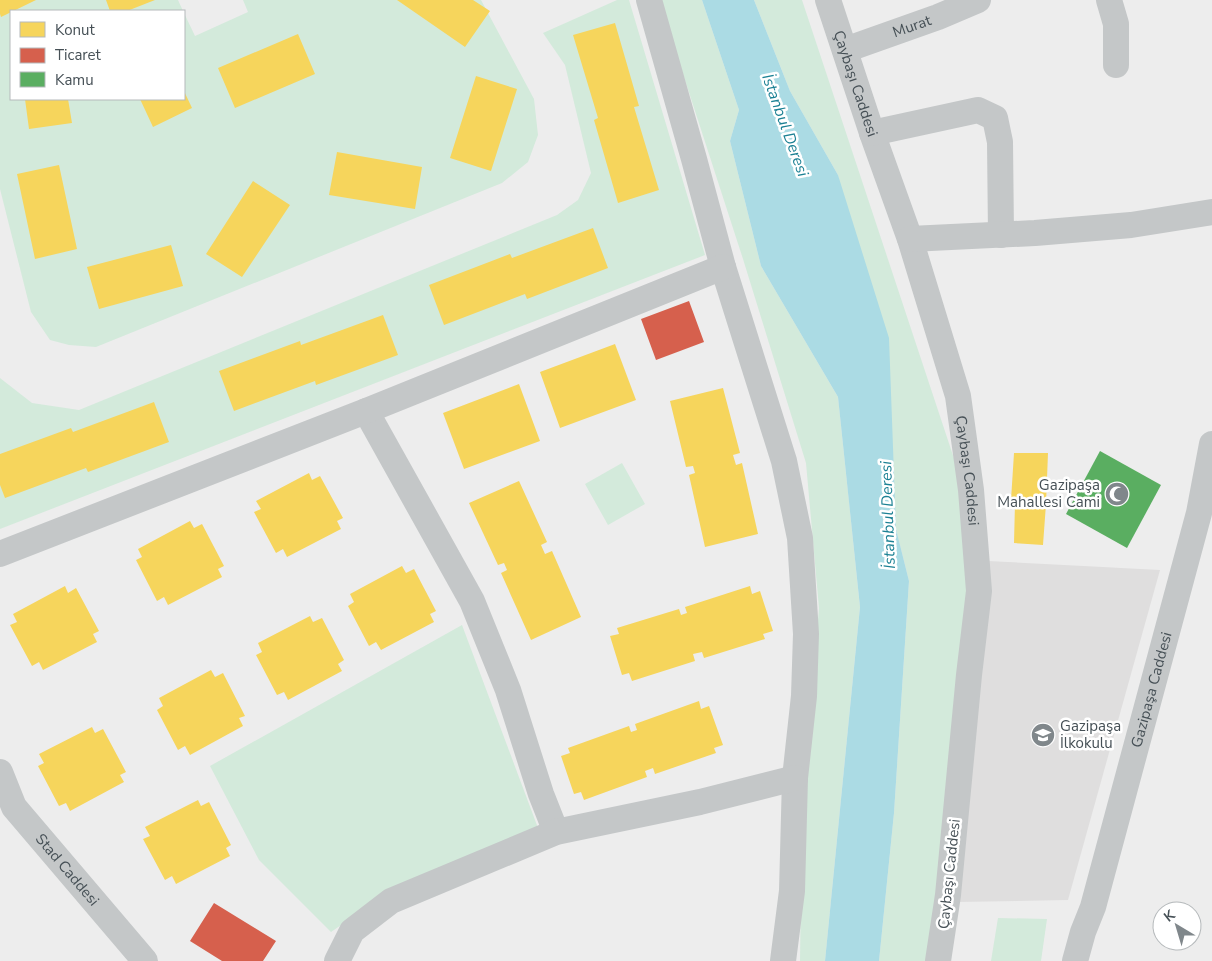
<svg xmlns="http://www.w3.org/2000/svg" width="1212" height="961" viewBox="0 0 1212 961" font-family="'Nunito Sans',sans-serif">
<rect width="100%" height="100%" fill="#ededed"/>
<!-- education -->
<path fill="#dfdede" d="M 988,561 L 1160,570 L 1068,900 L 957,902 Z"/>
<!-- green -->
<path fill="#d3eadb" d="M 0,0 L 178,0 L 183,11 L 11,11 L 11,99 L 184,99 L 184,13 L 195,36 L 248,12 L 243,0 L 481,0 L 534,99 L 538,135 L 528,162 L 502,183 L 96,347 L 69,345 L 50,340 L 31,312 L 0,189 Z
M 617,0 L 629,0 L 705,255 L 0,529 L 0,378 L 32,403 L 79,410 L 557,215 L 578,200 L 591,173 L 565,65 L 543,33 Z
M 661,0 L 702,0 L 739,110 L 730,141 L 761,266 L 838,397 L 860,607 L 825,961 L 800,961 L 802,810 L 819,608 L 806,463 L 743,259 L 672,40 Z
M 754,0 L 802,0 L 988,561 L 944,961 L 879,961 L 894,813 L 909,581 L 896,529 L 838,175 L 790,91 Z
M 622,463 L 645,504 L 608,525 L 585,484 Z
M 462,625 L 538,828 L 379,899 L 331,932 L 259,860 L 210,766 Z
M 998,918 L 1047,919 L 1041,961 L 991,961 Z"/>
<!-- water -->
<path fill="#abdbe4" d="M 702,0 L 754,0 L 790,91 L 838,175 L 889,338 L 896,529 L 909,581 L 894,813 L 879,961 L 825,961 L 860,607 L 838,397 L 761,266 L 730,141 L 739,110 Z"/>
<!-- homes -->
<path fill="#f6d55c" d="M 0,0 L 36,0 L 1,17 L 0,14 Z
M 106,0 L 155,0 L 127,11 L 110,11 Z
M 397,0 L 473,0 L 490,11 L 465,47 Z
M 615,23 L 639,106 L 634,107 L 659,190 L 618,203 L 594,120 L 598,118 L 573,35 Z
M 298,34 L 315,74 L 235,108 L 218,68 Z
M 476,76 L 517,89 L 491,171 L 450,158 Z
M 184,91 L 192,108 L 153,127 L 140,99 L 184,99 Z
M 25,99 L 68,99 L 72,123 L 29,129 Z
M 337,152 L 422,167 L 415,209 L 329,195 Z
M 59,165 L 77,249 L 35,259 L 17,174 Z
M 253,181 L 290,205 L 242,277 L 206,254 Z
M 593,228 L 608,268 L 527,299 L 525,294 L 444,325 L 429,285 L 510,254 L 512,258 Z
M 171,245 L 183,286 L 99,309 L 87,267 Z
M 383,315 L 398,355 L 316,385 L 315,381 L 234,411 L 219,371 L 300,341 L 301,345 Z
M 615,344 L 636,400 L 560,428 L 540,372 Z
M 519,384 L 540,441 L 464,469 L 443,413 Z
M 723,388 L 740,453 L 733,455 L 736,465 L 742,463 L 758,534 L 705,547 L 689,475 L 695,473 L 693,466 L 686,467 L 670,401 Z
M 154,402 L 169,442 L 88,472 L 86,468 L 5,498 L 0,485 L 0,454 L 71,428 L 73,432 Z
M 1014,453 L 1048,453 L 1046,504 L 1043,545 L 1014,543 L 1015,503 L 1011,500 Z
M 309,473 L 312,480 L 320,476 L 343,518 L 337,521 L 341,529 L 287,557 L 283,549 L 276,553 L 254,512 L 261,509 L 256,501 Z
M 519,481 L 547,542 L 541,545 L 545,554 L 552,551 L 581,617 L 531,640 L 501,573 L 507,570 L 504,563 L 498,565 L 469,503 Z
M 190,521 L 194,528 L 202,524 L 224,566 L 218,569 L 222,577 L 168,605 L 164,597 L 157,601 L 136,560 L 142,557 L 138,549 Z
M 402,566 L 406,573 L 414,569 L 436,611 L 430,614 L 434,622 L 381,650 L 376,642 L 369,646 L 348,606 L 354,602 L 350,594 Z
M 65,586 L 68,593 L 76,588 L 99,631 L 93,634 L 97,642 L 43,670 L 39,662 L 32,666 L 10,625 L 17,622 L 13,614 Z
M 750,586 L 752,594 L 760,591 L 773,631 L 763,634 L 765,639 L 704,658 L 702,652 L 693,654 L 695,661 L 632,681 L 629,673 L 622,675 L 610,636 L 619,634 L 617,628 L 679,609 L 681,615 L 687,613 L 685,607 Z
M 310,616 L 313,622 L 322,618 L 344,660 L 338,664 L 342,671 L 288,700 L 284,692 L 277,695 L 256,655 L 262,652 L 258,643 Z
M 211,670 L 215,677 L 223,673 L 245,716 L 239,718 L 243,726 L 190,755 L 185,746 L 178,750 L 157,710 L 163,706 L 159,698 Z
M 699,701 L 701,709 L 709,706 L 723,745 L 714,748 L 716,753 L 655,774 L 653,768 L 645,771 L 647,777 L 584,800 L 581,792 L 574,794 L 561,756 L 570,753 L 568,748 L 629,726 L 631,732 L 637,730 L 635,724 Z
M 92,727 L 95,733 L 103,729 L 126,772 L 120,775 L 124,782 L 70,811 L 66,803 L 59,806 L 38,766 L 44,763 L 39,754 Z
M 198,800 L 201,806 L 209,802 L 231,845 L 226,848 L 230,856 L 176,884 L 172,876 L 165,880 L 143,839 L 150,836 L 145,827 Z"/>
<!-- shops -->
<path fill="#d6604d" d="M 689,301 L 704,342 L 656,360 L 641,319 Z
M 214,903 L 276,941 L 263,961 L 222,961 L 190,941 Z"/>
<!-- public -->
<path fill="#5aae61" d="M 1100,451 L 1161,485 L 1127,548 L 1066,514 Z"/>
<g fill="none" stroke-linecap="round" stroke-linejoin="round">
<!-- minor -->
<g stroke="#c4c7c8" stroke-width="26">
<path d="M 649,0 L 694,159 L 723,267 L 784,461 L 800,538 L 806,634 L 804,696 L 795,778 L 792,891 L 783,961"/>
<path id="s1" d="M 828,0 L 872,133 L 910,239 L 958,396 L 971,490 L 979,591 L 969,675 L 948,895 L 938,961"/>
<path d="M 1109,0 L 1116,24 L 1116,65"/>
<path id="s2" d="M 845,50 L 938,17 L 978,0"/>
<path d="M 872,133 L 978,110 L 995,118 L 1000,142 L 1001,235"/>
<path d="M 910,239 L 1035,233 L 1131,225 L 1212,212"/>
<path d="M 366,411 L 472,601 L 508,690 L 541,794 L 556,832"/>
<path d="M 0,554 L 366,411 L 723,267"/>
<path id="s3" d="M 0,772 L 14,807 L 145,961"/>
<path d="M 337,961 L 352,931 L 391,901 L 556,832 L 700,802 L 795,778"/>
<path id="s4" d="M 1075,961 L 1083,932 L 1093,907 L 1199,513 L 1212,444"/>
</g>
</g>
<!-- icons -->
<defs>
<g id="mosque-disc" transform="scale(1.25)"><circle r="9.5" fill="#80878b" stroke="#fff"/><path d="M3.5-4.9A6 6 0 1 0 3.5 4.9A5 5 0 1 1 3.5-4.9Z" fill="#fff"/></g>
<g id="school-disc" transform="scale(1.25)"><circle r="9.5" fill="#80878b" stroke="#fff"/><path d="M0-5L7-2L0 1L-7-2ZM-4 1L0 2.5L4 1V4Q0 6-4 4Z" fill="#fff"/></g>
</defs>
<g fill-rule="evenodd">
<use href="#mosque-disc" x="1117" y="494"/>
<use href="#school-disc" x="1043" y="735"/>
</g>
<g text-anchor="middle" stroke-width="5" stroke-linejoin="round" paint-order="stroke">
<!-- street labels -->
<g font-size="15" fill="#465056" stroke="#fff">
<text dy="5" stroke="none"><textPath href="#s2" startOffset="71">Murat</textPath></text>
<text dy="5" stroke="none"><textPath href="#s1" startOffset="88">Çaybaşı Caddesi</textPath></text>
<text dy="5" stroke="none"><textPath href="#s1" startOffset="492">Çaybaşı Caddesi</textPath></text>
<text dy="5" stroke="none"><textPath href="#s4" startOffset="282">Gazipaşa Caddesi</textPath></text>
<text dy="5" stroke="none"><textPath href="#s3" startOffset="120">Stad Caddesi</textPath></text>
<text transform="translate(949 874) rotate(-84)" y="5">Çaybaşı Caddesi</text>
</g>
<!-- poi labels -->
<g font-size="15" fill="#465056" stroke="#fff" text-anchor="end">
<text x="1100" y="490">Gazipaşa<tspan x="1100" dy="17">Mahallesi Cami</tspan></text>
<text x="1060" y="731" text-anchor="start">Gazipaşa<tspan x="1060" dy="17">İlkokulu</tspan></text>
</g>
<!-- water labels -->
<g font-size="16" font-style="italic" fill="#1c8194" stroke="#fff">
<text transform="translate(786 125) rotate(70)" y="6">İstanbul Deresi</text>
<text transform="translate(887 515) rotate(-92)" y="6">İstanbul Deresi</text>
</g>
</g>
<!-- legend -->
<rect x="10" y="10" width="175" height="90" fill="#ffffff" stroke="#b5b9bb"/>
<rect x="20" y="22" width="25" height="15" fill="#f6d55c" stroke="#b5b9bb"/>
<text x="55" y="35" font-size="15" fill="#465056">Konut</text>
<rect x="20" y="48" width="25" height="15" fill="#d6604d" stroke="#b5b9bb"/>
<text x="55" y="60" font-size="15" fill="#465056">Ticaret</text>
<rect x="20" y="72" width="25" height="15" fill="#5aae61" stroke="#b5b9bb"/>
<text x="55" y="85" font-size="15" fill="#465056">Kamu</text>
<!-- north arrow -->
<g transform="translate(1177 926) rotate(322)"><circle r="24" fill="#ffffff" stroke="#b5b9bb"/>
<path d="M0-4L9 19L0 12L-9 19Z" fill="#80878b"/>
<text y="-8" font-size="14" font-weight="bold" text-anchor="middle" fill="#465056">K</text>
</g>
</svg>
